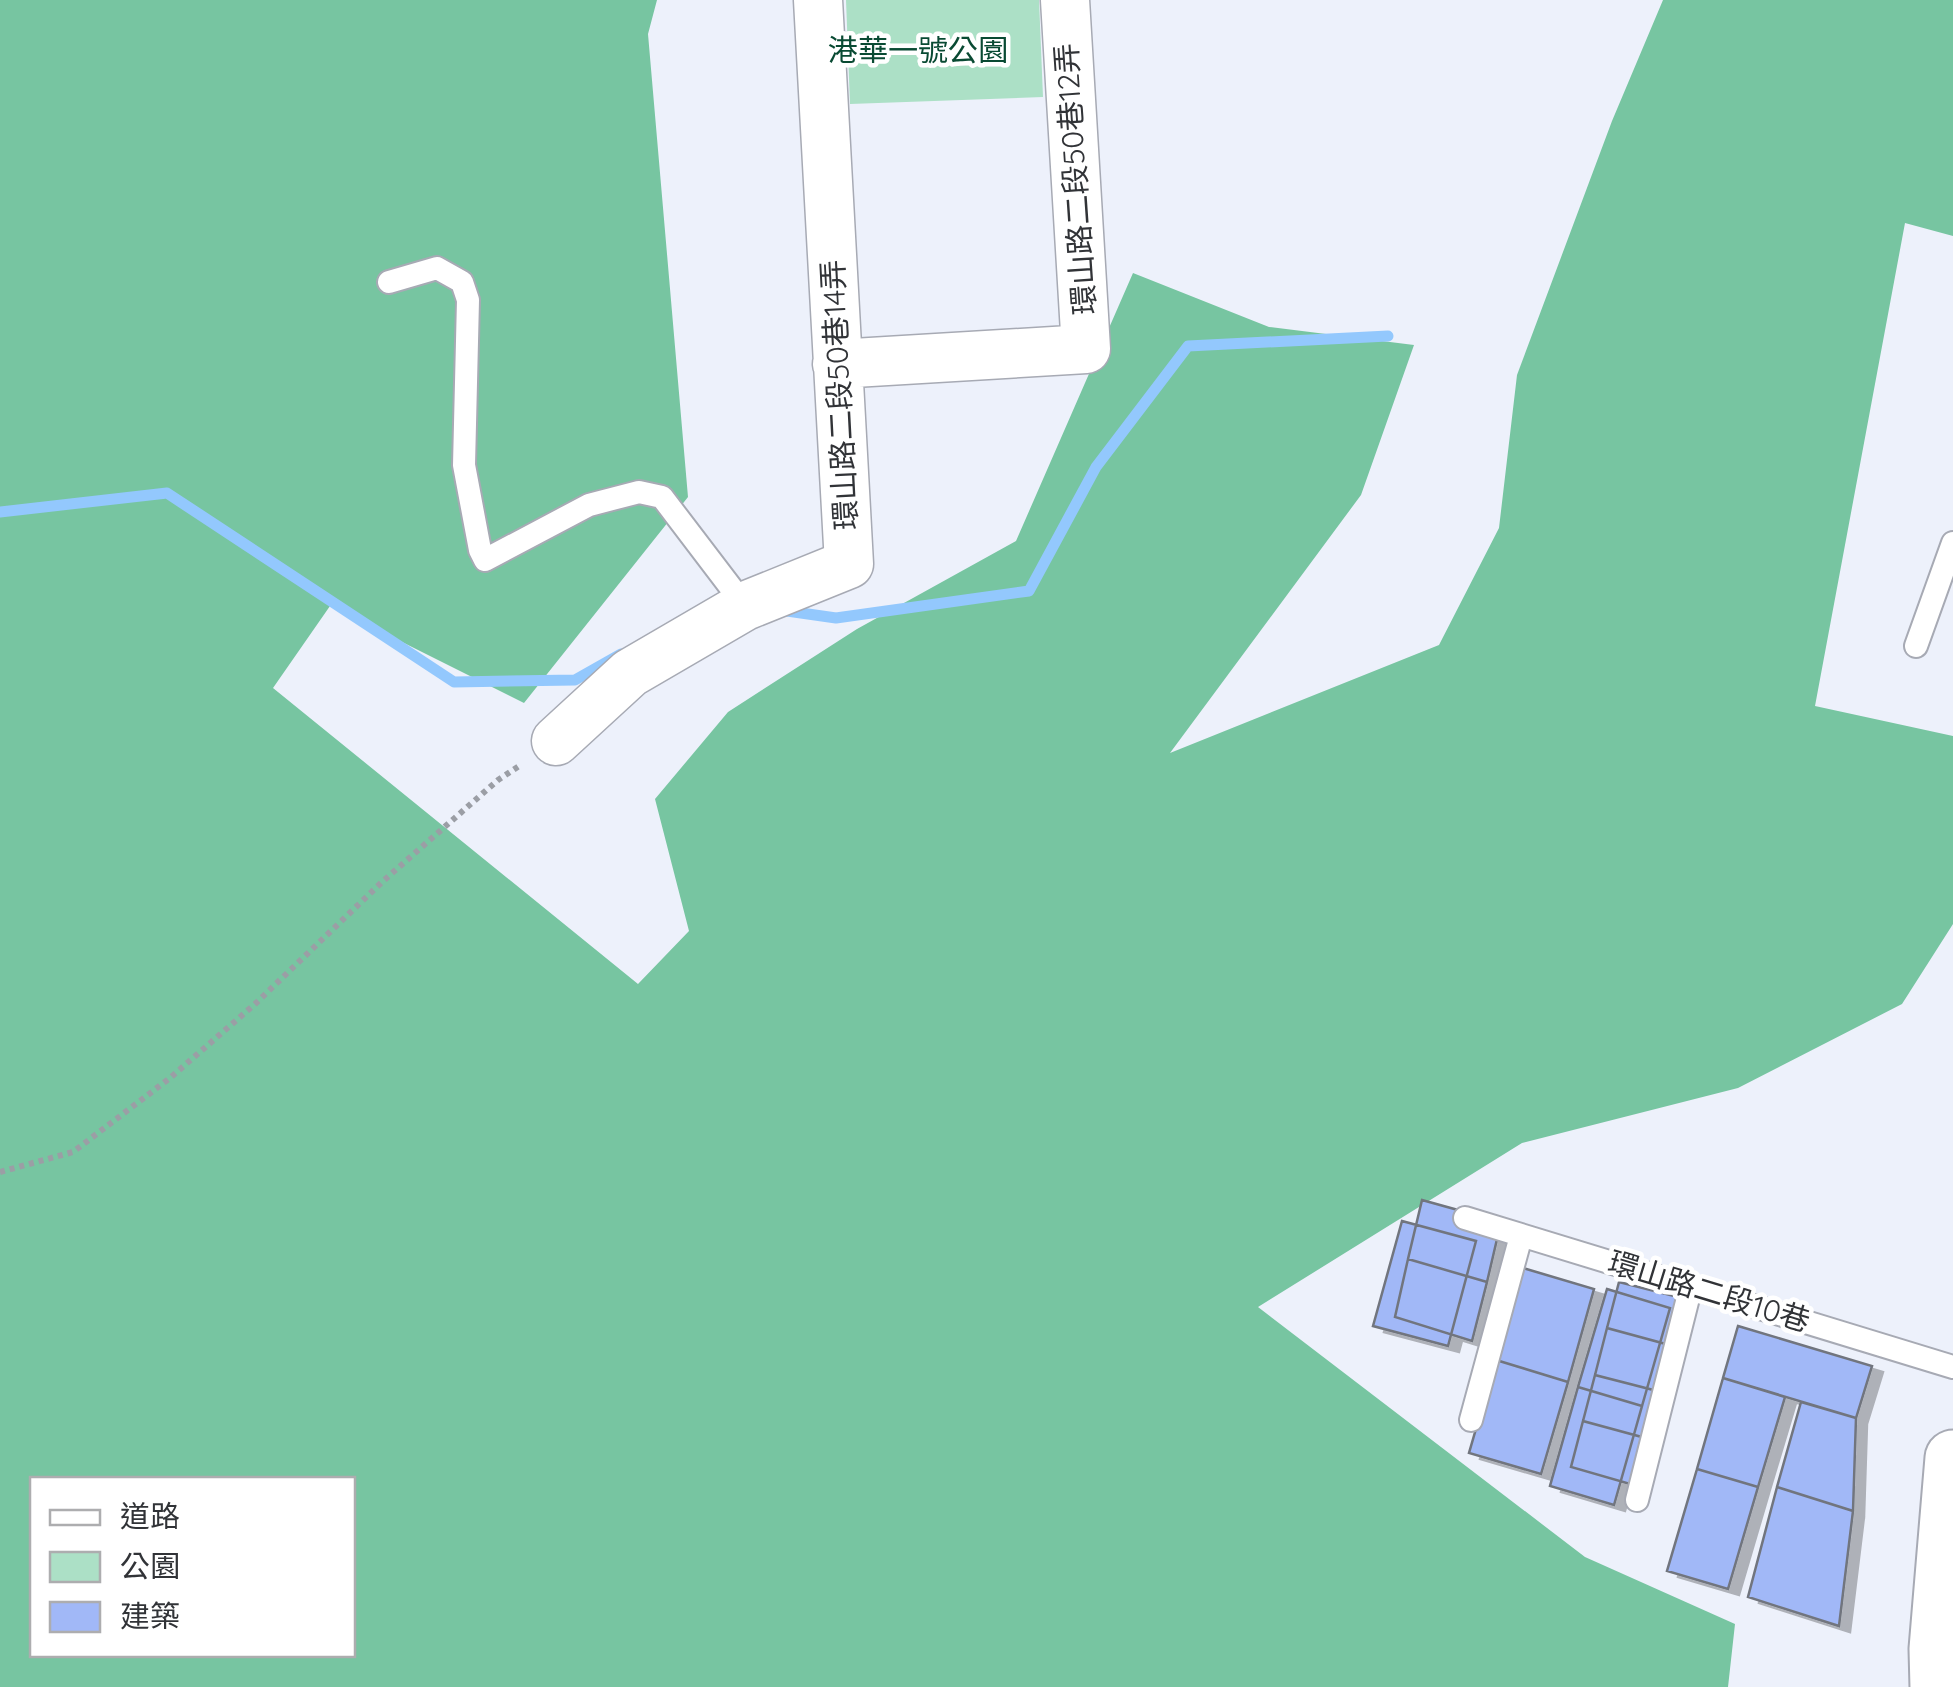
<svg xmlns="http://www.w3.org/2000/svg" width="1953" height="1687" viewBox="0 0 1953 1687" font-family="Quicksand,'Noto Sans TC',sans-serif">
<defs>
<filter id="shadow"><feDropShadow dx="11" dy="6" stdDeviation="0" flood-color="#0004"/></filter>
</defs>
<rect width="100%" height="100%" fill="#edf1fb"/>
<!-- green -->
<path fill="#ace0c6" d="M 846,0 L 1039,0 L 1043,97 L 850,104 Z"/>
<!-- forest -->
<path fill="#77c5a1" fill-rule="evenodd" d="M 0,0 L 657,0 L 648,34 L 688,497 L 524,703 L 330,606 L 273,688 L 638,984 L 689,931 L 655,799 L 728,712 L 857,629 L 1016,541 L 1133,273 L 1269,327 L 1414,345 L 1361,495 L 1170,753 L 1439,645 L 1499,528 L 1517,375 L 1612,121 L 1663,0 L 1953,0 L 1953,236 L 1905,223 L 1815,706 L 1953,736 L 1953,924 L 1902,1004 L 1738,1088 L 1522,1143 L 1258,1307 L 1585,1557 L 1735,1624 L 1728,1687 L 0,1687 ZM 32,1480 L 352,1480 L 352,1654 L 32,1654 Z"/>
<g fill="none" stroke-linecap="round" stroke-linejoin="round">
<!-- stream -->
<path stroke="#93c8fd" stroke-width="11" d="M 0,512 L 167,493 L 454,682 L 575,680 L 621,654
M 780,610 L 836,618 L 1029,591 L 1096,467 L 1188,346 L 1388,336"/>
</g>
<!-- building -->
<path fill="#a1b8f7" stroke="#71757e" stroke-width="2.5" filter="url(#shadow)" d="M 1422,1200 L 1501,1222 L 1487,1282 L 1408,1259 Z
M 1402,1221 L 1476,1241 L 1448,1346 L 1373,1326 Z
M 1408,1259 L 1487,1282 L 1472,1341 L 1395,1317 Z
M 1523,1268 L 1594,1289 L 1568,1382 L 1496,1360 Z
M 1619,1282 L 1686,1299 L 1673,1346 L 1607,1328 Z
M 1607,1289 L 1670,1308 L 1642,1406 L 1578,1387 Z
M 1738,1326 L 1872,1366 L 1856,1418 L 1723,1378 Z
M 1607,1328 L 1673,1346 L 1661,1392 L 1595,1375 Z
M 1496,1360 L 1568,1382 L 1541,1474 L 1469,1453 Z
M 1595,1375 L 1661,1392 L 1649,1439 L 1583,1421 Z
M 1723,1378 L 1785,1397 L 1758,1487 L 1697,1469 Z
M 1578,1387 L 1642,1406 L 1614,1505 L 1550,1486 Z
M 1801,1402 L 1856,1418 L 1853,1511 L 1777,1487 Z
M 1583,1421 L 1649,1439 L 1637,1486 L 1571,1467 Z
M 1697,1469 L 1758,1487 L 1728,1589 L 1667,1571 Z
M 1777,1487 L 1853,1511 L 1839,1626 L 1748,1597 Z"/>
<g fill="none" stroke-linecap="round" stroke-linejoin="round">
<!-- service casing -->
<g stroke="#a7aab4" stroke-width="26">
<path id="service" d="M 389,282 L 437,268 L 462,282 L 468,300 L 464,465 L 480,550 L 485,560 L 589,505 L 639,492 L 662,497 L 745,606
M 1916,646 L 1953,543
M 1465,1218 L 1953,1367
M 1471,1420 L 1521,1236
M 1637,1500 L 1691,1286"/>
</g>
<!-- minor casing -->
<g stroke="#a7aab4" stroke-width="51">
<path id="minor" d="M 837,364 L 1086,349 L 1065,0
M 556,741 L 630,673 L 745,606 L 849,564 L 818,0"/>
</g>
<!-- tertiary casing -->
<g stroke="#a7aab4" stroke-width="59">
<path id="tertiary" d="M 1938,1687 L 1937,1649 L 1953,1458"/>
</g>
<!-- path -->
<path stroke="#9b9ea5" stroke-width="6" stroke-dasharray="5 5" stroke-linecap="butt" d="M 0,1172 L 73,1152 L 170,1078 L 255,1004 L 382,882 L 498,780 L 522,764"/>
<!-- service -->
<use href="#service" stroke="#fff" stroke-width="22"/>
<!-- minor -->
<use href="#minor" stroke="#fff" stroke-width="48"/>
<!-- tertiary -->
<use href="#tertiary" stroke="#fff" stroke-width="55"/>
</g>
<g text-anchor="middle" stroke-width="9" stroke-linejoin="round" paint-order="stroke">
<!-- park labels -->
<g font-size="30" fill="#094a33" stroke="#fff">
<text x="918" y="61">港華一號公園</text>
</g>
<!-- street labels -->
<g font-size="30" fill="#313337" stroke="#fff">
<text transform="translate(1076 179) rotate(-94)" y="10">環山路二段50巷12弄</text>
<text transform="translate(840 395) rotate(-93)" y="10">環山路二段50巷14弄</text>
<text transform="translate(1709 1292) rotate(17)" y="10">環山路二段10巷</text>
</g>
</g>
<!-- legend -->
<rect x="30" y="1477" width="325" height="180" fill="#ffffff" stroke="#adadaf" stroke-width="2.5"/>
<rect x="50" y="1510" width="50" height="15" fill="#ffffff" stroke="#adadaf" stroke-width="2.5"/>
<text x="120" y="1527" font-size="30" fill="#313337">道路</text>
<rect x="50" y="1552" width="50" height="30" fill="#ace0c6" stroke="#adadaf" stroke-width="2.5"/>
<text x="120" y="1577" font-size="30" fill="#313337">公園</text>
<rect x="50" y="1602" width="50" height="30" fill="#a1b8f7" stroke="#adadaf" stroke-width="2.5"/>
<text x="120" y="1627" font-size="30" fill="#313337">建築</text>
</svg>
